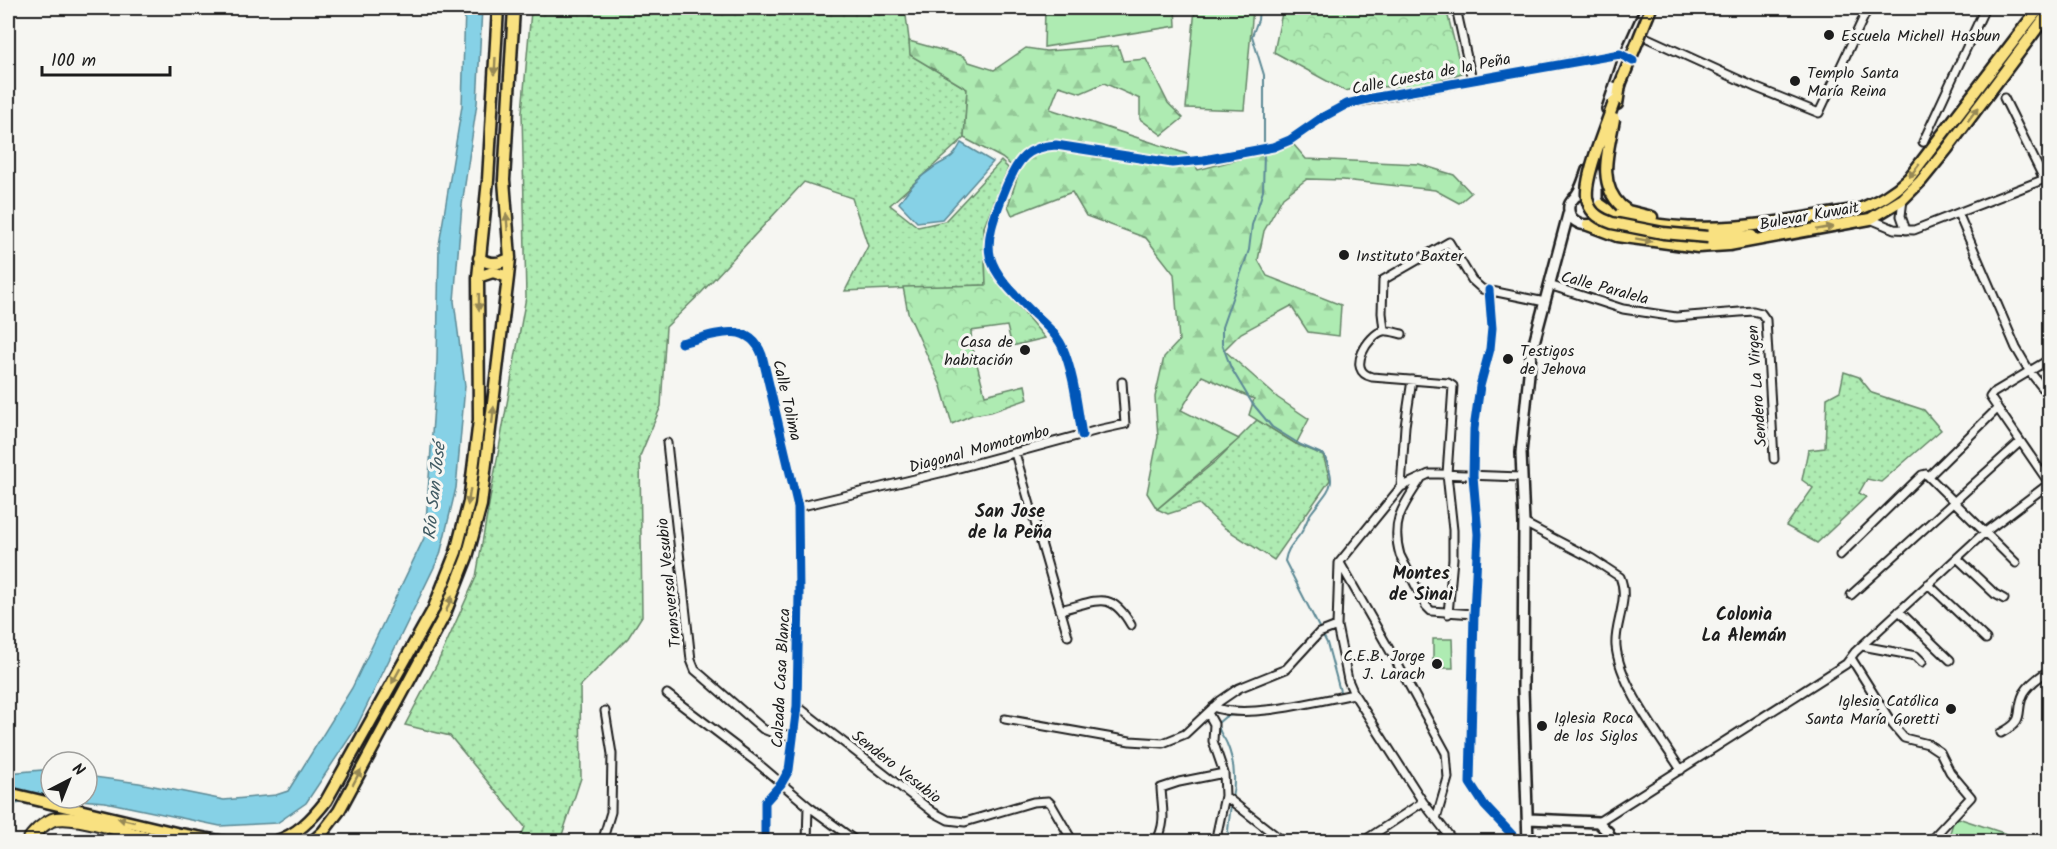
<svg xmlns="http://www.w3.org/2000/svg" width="2057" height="849" viewBox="0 0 2057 849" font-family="Kalam,sans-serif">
<defs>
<pattern id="grass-dots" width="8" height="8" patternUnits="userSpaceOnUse" patternTransform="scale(1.5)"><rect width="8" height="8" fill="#aeebb2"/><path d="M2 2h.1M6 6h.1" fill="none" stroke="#95c998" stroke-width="1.8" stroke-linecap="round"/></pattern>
<pattern id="forest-firs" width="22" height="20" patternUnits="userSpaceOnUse" patternTransform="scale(1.5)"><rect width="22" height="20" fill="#aeebb2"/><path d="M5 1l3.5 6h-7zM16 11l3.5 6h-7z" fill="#95c998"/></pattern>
<pattern id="park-crowns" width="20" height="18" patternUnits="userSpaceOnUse" patternTransform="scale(1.5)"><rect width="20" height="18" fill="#aeebb2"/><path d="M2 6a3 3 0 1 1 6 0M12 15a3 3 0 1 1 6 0" fill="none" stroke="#95c998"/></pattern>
</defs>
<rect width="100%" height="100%" fill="#f6f6f2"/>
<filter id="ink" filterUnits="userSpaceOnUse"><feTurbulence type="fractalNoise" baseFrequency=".0167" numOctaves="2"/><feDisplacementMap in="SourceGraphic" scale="12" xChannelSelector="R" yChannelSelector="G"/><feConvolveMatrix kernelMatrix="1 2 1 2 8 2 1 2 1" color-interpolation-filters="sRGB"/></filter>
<g filter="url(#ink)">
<!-- grass -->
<path fill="url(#grass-dots)" stroke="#658467" stroke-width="1.5" d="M 536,8 L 691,8 L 702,12 L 763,8 L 905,8 L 911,55 L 967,89 L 964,138 L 890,205 L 918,227 L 945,221 L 1001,161 L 1008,168 L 984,227 L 986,285 L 845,291 L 868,246 L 852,198 L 804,182 L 701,293 L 666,327 L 661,406 L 640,456 L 642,616 L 628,638 L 580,686 L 581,778 L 560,841 L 519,841 L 525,827 L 450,736 L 405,725 L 437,664 L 476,577 L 526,297 L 522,112 L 531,11 Z
M 1844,372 L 1859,377 L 1872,393 L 1924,410 L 1941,430 L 1881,482 L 1867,479 L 1859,493 L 1866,497 L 1817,543 L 1786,526 L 1813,488 L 1802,480 L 1808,450 L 1825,448 L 1827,398 L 1840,391 Z
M 1257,420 L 1296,444 L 1323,455 L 1330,480 L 1274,560 L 1223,527 L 1199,504 L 1168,514 L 1157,509 L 1216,461 Z"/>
<!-- forest -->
<path fill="url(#forest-firs)" stroke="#658467" stroke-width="1.5" d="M 909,41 L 963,56 L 969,62 L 994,70 L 1026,48 L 1046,51 L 1118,46 L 1123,61 L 1146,59 L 1168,103 L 1183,118 L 1162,135 L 1140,119 L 1140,99 L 1104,83 L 1081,93 L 1059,86 L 1050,109 L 1187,154 L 1198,170 L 1294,145 L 1306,159 L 1419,164 L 1454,175 L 1471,193 L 1459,203 L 1435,190 L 1343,180 L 1307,179 L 1283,197 L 1264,231 L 1258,260 L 1267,276 L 1341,305 L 1339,336 L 1308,332 L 1291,306 L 1241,333 L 1224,350 L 1278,398 L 1309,419 L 1296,444 L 1249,415 L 1254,399 L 1202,376 L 1181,410 L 1239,439 L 1157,509 L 1147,493 L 1158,437 L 1155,397 L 1164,357 L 1179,341 L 1174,274 L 1146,238 L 1086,216 L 1072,192 L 1012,215 L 1008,206 L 1019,172 L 1002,158 L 964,138 L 967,89 L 910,55 Z"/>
<!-- park -->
<path fill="url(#park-crowns)" stroke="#658467" stroke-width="1.5" d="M 1283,8 L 1446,8 L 1462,73 L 1413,88 L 1367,86 L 1345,91 L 1274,52 Z
M 984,227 L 991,261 L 1001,286 L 1045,338 L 1012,346 L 1007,326 L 971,331 L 972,345 L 985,395 L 1025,385 L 1028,399 L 991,412 L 972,415 L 952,424 L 941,386 L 908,313 L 903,287 L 986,285 Z"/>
<!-- pitch -->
<path fill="#aeebb2" stroke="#658467" stroke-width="1.5" d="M 1045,8 L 1175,8 L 1176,26 L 1044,47 Z
M 1195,8 L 1253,8 L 1244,110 L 1186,108 Z
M 1433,639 L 1452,639 L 1453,668 L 1433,668 Z
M 1955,817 L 2028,841 L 1947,842 Z"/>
<!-- water -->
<path fill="#86d1e6" stroke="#5c8995" stroke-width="1.5" d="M 465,8 L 482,8 L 477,103 L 462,205 L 454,301 L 465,386 L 456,488 L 440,555 L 356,728 L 306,803 L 277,823 L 220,826 L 105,802 L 52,798 L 8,805 L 8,773 L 42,770 L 51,771 L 51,798 L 87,798 L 87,776 L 139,783 L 224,800 L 276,795 L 288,791 L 352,688 L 425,536 L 437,361 L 439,245 L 462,106 Z
M 961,143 L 993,162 L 942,219 L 917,222 L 899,203 C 908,189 919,177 933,168 C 949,157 951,162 961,143 Z"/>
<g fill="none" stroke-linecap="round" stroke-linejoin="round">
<!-- stream -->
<path stroke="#5c8995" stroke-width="2" d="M 1259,8 L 1258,20 L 1252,36 L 1264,75 L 1264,146
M 1264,152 L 1263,191 L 1252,225 L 1249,250 L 1222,327 L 1222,344 L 1231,368 L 1252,403 L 1272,427 L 1301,445 L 1324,455 C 1338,487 1330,487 1311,513 C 1307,519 1305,527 1301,533 C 1293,544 1287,548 1285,561 L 1327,643 L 1341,695
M 1322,704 L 1339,700
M 1232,798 C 1236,780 1234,761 1227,744 C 1224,736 1218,733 1218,723 L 1225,717 L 1236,714
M 1231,803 L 1228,831 L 1232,842"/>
<!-- street casing -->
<g stroke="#1c1c1c" stroke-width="11">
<path id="street" d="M 1456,8 L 1472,80
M 1643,36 L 1757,88 L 1819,113 L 1868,8
M 2048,61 L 2050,63
M 2004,98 L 2044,179
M 1923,142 L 1985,8
M 1903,199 L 1901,216 L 1906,230
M 1958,213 L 2016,348 L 2030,372 L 2050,397
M 1870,219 L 1894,229 L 1914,230 L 2050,177
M 1549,285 L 1623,309 L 1676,317 L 1753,311 L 1761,313 L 1766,320 L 1774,459
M 1489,290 L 1492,328 L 1490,349 L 1480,386 L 1474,429 L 1473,476 L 1478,534 L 1474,614 L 1470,783 L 1485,806 L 1519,842
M 1384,330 L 1382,313 L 1383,280 L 1449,242 L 1472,280 L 1482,289 L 1545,302
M 1402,334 C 1397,333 1388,330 1383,331 C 1369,334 1345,371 1372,377 L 1448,383 L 1453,386 L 1447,474 L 1453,530 L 1453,559 L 1448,614
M 681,343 C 711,336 748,318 762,355 L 798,507 L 799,593 L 797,706 L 789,770 L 781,784 L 765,802 L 765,842
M 1082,435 C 1077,406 1074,373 1062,346 C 1056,334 1045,324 1035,315 C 982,262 978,255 1007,185 C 1018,159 1027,147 1056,145 L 1172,163 L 1204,160 L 1273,147 L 1290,140 L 1323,117 L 1347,104 L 1582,60 L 1620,54 L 1627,57
M 667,443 L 691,660 L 695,670 L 701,675 L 763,729 L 773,733 L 793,736
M 1015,453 L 1068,636
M 1929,476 L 1997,409
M 1422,477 C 1404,505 1390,520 1400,555 L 1426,606 L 1431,611 L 1474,614
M 2049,483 L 1990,397 L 1993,393 L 2050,359
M 1401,487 L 1405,426 L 1412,380
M 798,507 L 944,472 L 1102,429 L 1125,424 L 1122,382
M 1524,523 L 1591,558 L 1620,577 C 1630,600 1614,624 1616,646 C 1619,684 1660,737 1681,770
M 1840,555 L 1922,475 L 1926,474 L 2016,563
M 1957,558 L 1995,594 L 2004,599
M 1340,563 L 1397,663 L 1446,753 L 1448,778 L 1436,819
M 1928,584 L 1986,639
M 1851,595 L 2020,442
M 1060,610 C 1096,602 1110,588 1131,625
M 1899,611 L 1950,660
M 1862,646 L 1916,656 L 1922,662
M 1851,658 L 1893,725 L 1904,738 L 1928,744 L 1940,752 L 1950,772 L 1971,797 L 1929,842
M 667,694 L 755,761 L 808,806 L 857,842
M 797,706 L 933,812 L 948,820 L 965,822 L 1033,802 L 1048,801 L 1051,804 L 1073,842
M 1213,707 C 1247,720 1317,701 1354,694
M 1208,713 L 1214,724 L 1213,741 L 1224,773 L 1225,796 L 1217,833 L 1220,842
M 1005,719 L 1130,741 L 1163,743 L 1185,734 L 1220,701 L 1239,688 L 1286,669 L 1319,633 L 1337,626
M 2001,733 C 2028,719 2014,713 2024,693 C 2030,683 2040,676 2050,670
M 1225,796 L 1284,842
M 1598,822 L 1846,664 L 1855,652 L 1984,533 L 2050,483
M 602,842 L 611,812 L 612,754 L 605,711
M 807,842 L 808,806
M 1156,842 C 1167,822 1162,809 1161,788 L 1179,782 L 1224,773
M 1362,842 L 1423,802
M 1454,842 L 1423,802 L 1354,694 L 1348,680 L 1337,626 L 1339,563 L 1401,487 L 1429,474 L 1439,474 L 1521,477"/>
</g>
<!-- secondary casing -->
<g stroke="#1c1c1c" stroke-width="14">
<path id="secondary" d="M 1607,109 L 1625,55 L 1646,8
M 1587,170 C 1584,178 1582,187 1577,194 C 1575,198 1570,201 1569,206 C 1567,220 1581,227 1592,224
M 1576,196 C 1589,190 1600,196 1601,211
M 1597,198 L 1597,189 L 1603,159
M 1529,819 L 1598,822 L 1608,832 L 1612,842
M 1528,842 L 1523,689 L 1524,523 L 1521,453 L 1531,354 L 1569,211"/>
</g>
<!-- primary casing -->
<g stroke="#1c1c1c" stroke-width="15">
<path id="primary" d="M 1617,104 L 1620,85
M 1601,205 C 1614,216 1627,218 1643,222 C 1716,237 1788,220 1860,209 C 1879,201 1894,193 1909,178 L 2039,8
M 1621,206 L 1628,211 L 1652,217
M 1588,225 L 1617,236 L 1698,247 L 1729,245 L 1870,219 L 1903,199 L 1921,181 L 1947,149 L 2050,11
M 1708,237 L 1752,236
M 479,258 C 489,265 499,265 510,258
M 478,277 L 493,272 L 508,277
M 8,793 L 180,834 L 224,842
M 141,836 L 174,842
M 274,842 C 297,835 312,819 326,801 L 433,610 L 456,552 L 469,502 L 479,420 L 478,277 L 488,180 L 498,8
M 312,842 L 323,832 L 339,811 L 444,616 L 467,557 L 481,505 L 508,277 L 510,258 L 504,180 L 514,8"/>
</g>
<!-- highway casing -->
<g stroke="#1c1c1c" stroke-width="16">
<path id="highway" d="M 28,842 C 33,833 43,824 52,820 C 70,813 133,832 150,842"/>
</g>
<!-- street -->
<use href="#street" stroke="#f6f6f2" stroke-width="7"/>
<!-- secondary -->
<use href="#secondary" stroke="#f6f6f2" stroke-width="9"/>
<!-- primary -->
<use href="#primary" stroke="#f9e181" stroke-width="10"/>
<!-- highway -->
<use href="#highway" stroke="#f9e181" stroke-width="12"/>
<!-- primary-bridge casing -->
<g stroke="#1c1c1c" stroke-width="15" stroke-linecap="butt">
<path id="primary-bridge" d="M 1620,85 L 1651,8
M 1614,102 C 1607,124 1581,183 1588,202 C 1591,214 1601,219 1612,223 L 1663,233 L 1708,237
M 1614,119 C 1609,149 1596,182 1621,206"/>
</g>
<!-- primary-bridge -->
<use href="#primary-bridge" stroke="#f9e181" stroke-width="10"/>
<!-- cycleway casing -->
<g stroke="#f6f6f2" stroke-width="13">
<path id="cycleway" d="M 1489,290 L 1492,328 L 1490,349 L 1480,386 L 1474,429 L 1473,476 L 1478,534 L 1474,614 L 1470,783 L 1485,806 L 1519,842
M 681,343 C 711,336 748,318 762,355 L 798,507 L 799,593 L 797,706 L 789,770 L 781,784 L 765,802 L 765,842
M 1082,435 C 1077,406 1074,373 1062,346 C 1056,334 1045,324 1035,315 C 982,262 978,255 1007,185 C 1018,159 1027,147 1056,145 L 1172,163 L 1204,160 L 1273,147 L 1290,140 L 1323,117 L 1347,104 L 1372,98 L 1620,54 L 1633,61"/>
</g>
<!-- cycleway -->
<use href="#cycleway" stroke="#0057b8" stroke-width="9"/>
</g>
<!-- one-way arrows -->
<defs><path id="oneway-solid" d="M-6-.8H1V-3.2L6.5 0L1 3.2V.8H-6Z" transform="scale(1.5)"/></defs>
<g fill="#968854">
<use href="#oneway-solid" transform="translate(495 66) rotate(93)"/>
<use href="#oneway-solid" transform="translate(1973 114) rotate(-53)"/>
<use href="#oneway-solid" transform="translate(1914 171) rotate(129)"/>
<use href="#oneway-solid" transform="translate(507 222) rotate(-94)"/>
<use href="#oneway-solid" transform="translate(1825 228) rotate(-10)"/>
<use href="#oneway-solid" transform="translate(1644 240) rotate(10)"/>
<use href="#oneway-solid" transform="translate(479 302) rotate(89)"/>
<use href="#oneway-solid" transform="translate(493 415) rotate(-84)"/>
<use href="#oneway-solid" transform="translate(469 497) rotate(99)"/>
<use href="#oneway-solid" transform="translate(449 604) rotate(-69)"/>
<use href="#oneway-solid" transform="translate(396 676) rotate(119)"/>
<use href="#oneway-solid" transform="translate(357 777) rotate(-62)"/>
<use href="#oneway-solid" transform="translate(126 820) rotate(-166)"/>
</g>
</g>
<!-- markers -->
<g fill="#1c1c1c" stroke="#f6f6f2" stroke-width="2">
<circle cx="1829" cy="35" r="6"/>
<circle cx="1795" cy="81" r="6"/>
<circle cx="1344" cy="255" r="6"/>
<circle cx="1025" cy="350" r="6"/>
<circle cx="1508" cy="359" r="6"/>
<circle cx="1437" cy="664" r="6"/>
<circle cx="1951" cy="709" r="6"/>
<circle cx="1542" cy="726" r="6"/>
</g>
<g text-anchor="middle" stroke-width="6" stroke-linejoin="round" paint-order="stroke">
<!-- poi labels -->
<g font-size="16" fill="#1c1c1c" stroke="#f6f6f2" text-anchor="start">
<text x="1841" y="41">Escuela Michell Hasbun</text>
<text x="1807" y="78">Templo Santa<tspan x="1807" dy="18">María Reina</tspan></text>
<text x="1356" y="261">Instituto Baxter</text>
<text x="1013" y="347" text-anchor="end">Casa de<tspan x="1013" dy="18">habitación</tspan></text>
<text x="1520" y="356">Testigos<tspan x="1520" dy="18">de Jehova</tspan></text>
<text x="1425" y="661" text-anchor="end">C.E.B. Jorge<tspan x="1425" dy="18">J. Larach</tspan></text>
<text x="1939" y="706" text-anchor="end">Iglesia Católica<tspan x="1939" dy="18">Santa María Goretti</tspan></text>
<text x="1554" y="723">Iglesia Roca<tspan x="1554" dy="18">de los Siglos</tspan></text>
</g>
<!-- street labels -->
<g font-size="16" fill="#1c1c1c" stroke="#f6f6f2">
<text transform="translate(1431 73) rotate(-11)" y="6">Calle Cuesta de la Peña</text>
<text transform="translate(1809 215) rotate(-10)" y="6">Bulevar Kuwait</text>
<text transform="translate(1605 287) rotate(15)" y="6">Calle Paralela</text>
<text transform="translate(1756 386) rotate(-94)" y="6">Sendero La Virgen</text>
<text transform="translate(788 400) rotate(77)" y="6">Calle Tolima</text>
<text transform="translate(979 448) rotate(-15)" y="6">Diagonal Momotombo</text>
<text transform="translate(668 583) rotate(-96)" y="6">Transversal Vesubio</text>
<text transform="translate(780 678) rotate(-87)" y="6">Calzada Casa Blanca</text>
<text transform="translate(897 766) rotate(38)" y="6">Sendero Vesubio</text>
</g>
<!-- water labels -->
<g font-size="18" font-style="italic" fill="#415b63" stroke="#f6f6f2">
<text transform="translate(434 491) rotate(-84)" y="6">Río San José</text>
</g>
<!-- neighbourhood labels -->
<g font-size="18" font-weight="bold" fill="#1c1c1c" stroke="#f6f6f2">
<text x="1010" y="517">San Jose<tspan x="1010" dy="21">de la Peña</tspan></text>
<text x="1421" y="579">Montes<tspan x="1421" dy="21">de Sinai</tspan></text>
<text x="1744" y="620">Colonia<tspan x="1744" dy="21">La Alemán</tspan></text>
</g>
</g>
<!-- margin -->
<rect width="2057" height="849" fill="none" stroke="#f6f6f2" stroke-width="30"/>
<rect x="15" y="15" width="2027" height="819" fill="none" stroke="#1c1c1c" stroke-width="2" filter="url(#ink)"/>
<!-- north arrow -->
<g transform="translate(69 780) rotate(42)"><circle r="28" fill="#f6f6f2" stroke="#9f9f9c" stroke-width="1.5"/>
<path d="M0-4.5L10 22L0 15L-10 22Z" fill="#1c1c1c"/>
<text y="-9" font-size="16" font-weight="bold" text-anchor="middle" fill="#1c1c1c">N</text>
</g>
<!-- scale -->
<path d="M42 66v9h128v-9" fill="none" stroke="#1c1c1c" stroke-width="3"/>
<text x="51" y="66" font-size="18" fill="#1c1c1c" stroke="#f6f6f2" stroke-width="4.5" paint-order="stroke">100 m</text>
</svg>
